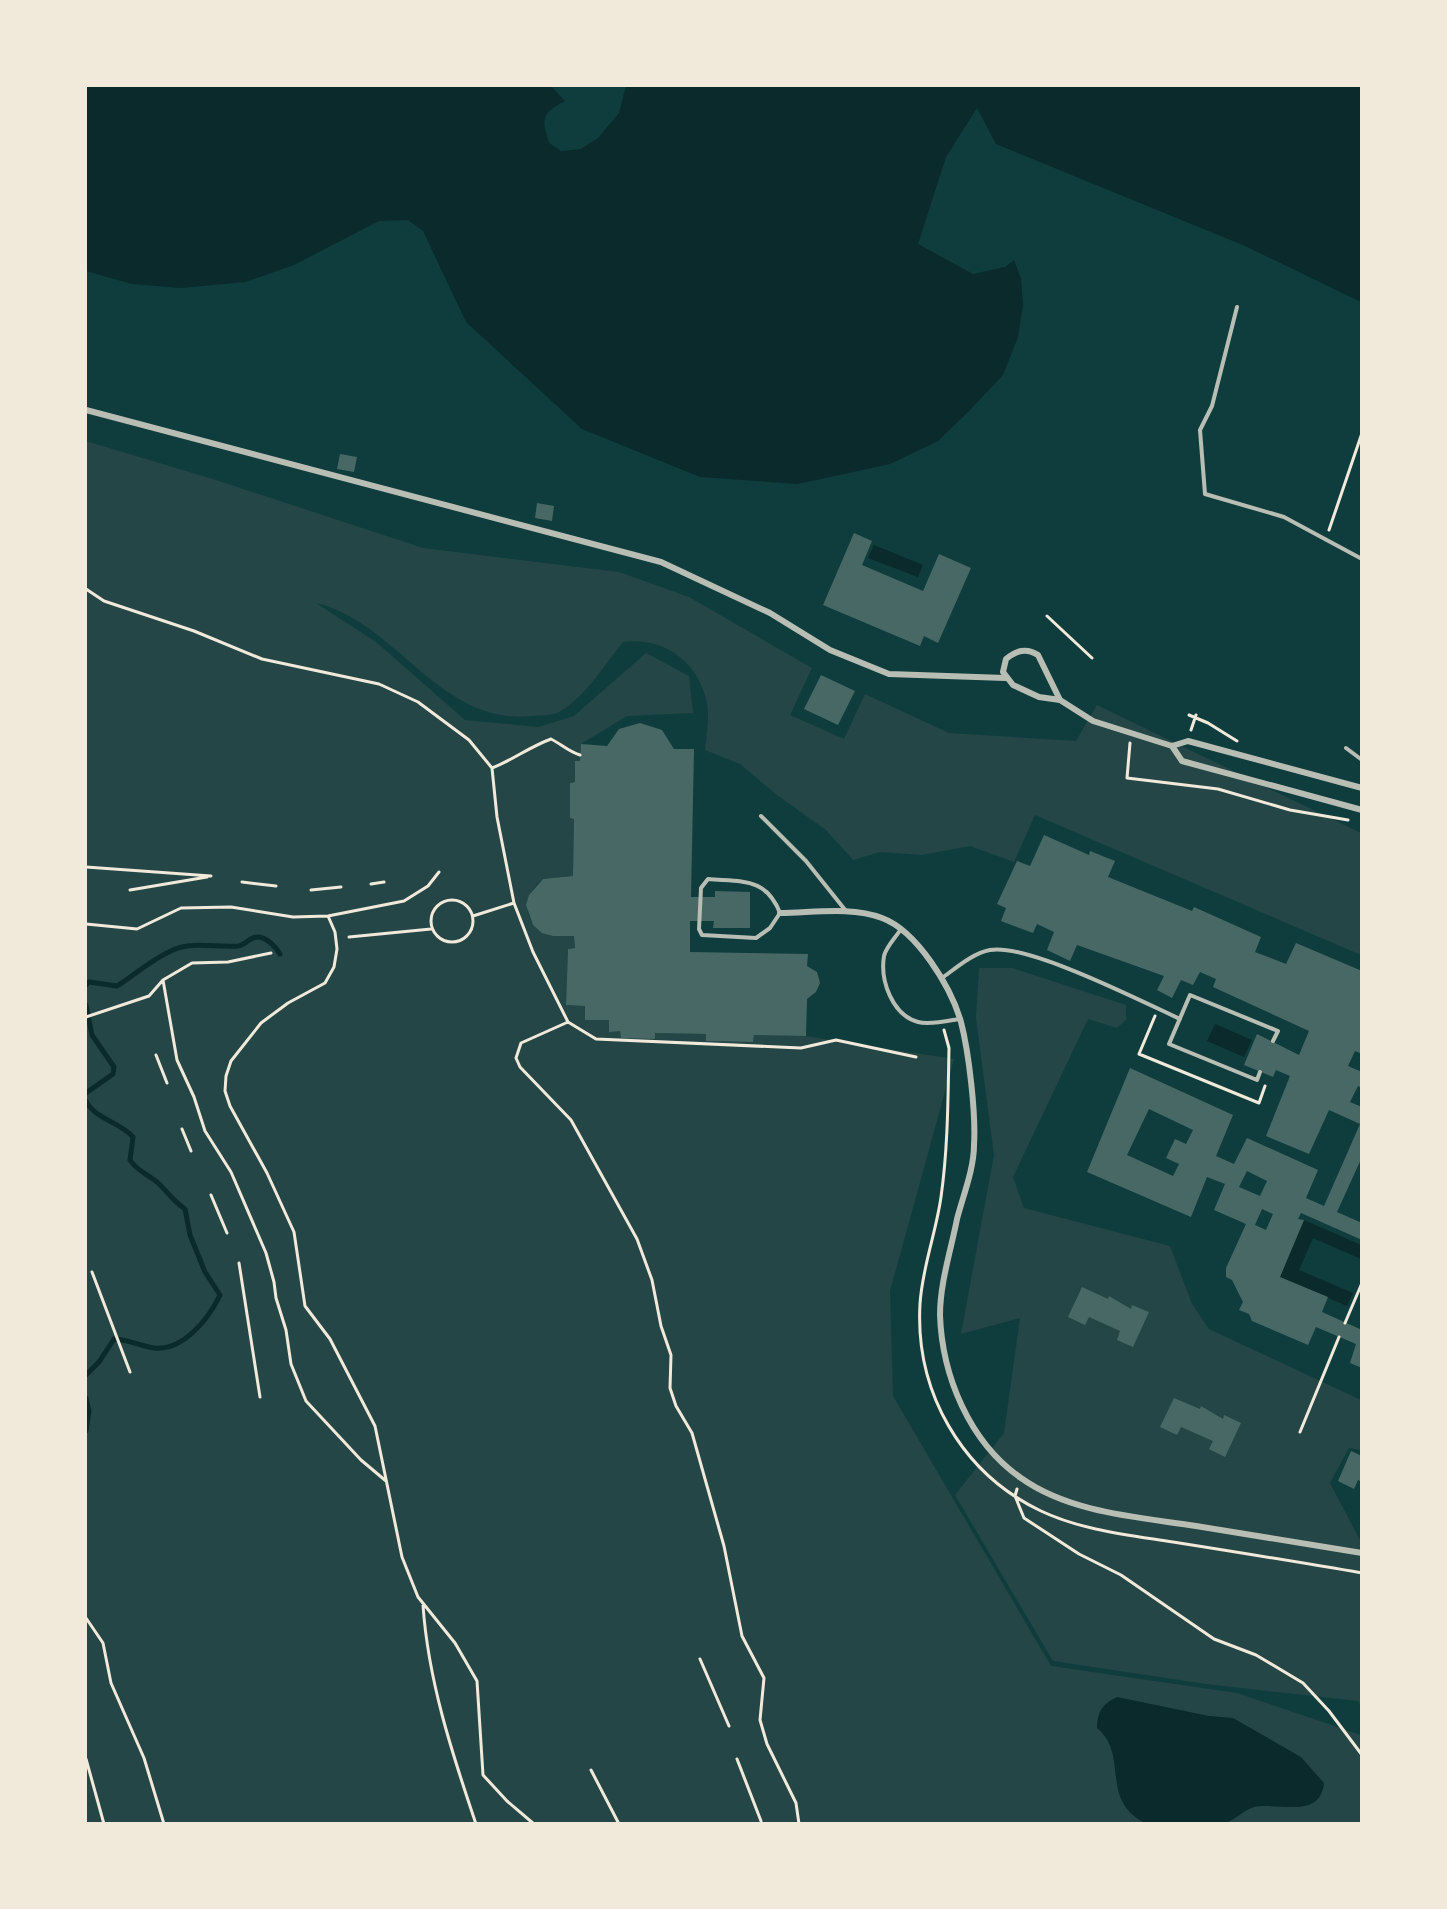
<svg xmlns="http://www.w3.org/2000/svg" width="1447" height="1909" viewBox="0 0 1447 1909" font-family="'Varela Round',sans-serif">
<rect width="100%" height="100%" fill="#0f3d3e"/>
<!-- green -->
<path fill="#244646" d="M 86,441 L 216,480 L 423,548 L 619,572 L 689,597 L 812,668 L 790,715 L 844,739 L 865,694 L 949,733 L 1076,741 L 1097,705 L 1361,833 L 1361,955 L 1035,815 L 1014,862 L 970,846 L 921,855 L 880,852 L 853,860 L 826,830 L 777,795 L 740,764 L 705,750 C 706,736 710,718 707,704 C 700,663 664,636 623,642 C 604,665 586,697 559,712 C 552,716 540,715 532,716 C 440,726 397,622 316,603 L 376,642 L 465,720 L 538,727 L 574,716 L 646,653 L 689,676 L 693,713 L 627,716 L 581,744 L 580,761 L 576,761 L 575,782 L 570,783 L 570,818 L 574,819 L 573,876 L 543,879 C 527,892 523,906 533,925 L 553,936 L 574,936 L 575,948 L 568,949 L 566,1005 L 585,1006 L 585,1020 L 609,1020 L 609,1031 L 620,1031 L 621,1038 L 655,1038 L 655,1033 L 706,1034 L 706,1041 L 753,1042 L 754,1035 L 806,1036 L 954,1059 L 890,1291 L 893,1396 L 1051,1666 L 1237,1693 L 1361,1735 L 1361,1823 L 86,1823 Z
M 979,968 L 1012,968 L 1126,1005 L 1126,1020 L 1117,1028 L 1088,1019 L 1013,1177 L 1024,1208 L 1170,1246 L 1192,1304 L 1209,1329 L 1361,1400 L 1361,1450 L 1349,1448 L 1330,1483 L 1361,1542 L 1361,1707 L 1358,1701 L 1206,1684 L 1053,1661 L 955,1495 L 1004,1433 L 1020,1318 L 961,1334 L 994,1155 L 976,1018 Z"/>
<!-- water -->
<path fill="#0a2a2b" d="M 86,86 L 551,86 L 565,101 C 542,113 541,118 549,143 L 561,151 L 581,149 L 598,138 L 619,113 L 626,86 L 1361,86 L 1361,302 L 1245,246 L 996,144 L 977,108 L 946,157 L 918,244 L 973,274 L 1005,267 L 1014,260 L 1021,279 L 1023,304 L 1018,337 L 1003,375 L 970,410 L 938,441 L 890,464 L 798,484 L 700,477 L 582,429 L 466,322 L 423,231 L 408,220 L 379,221 L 294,265 L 245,282 L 181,288 L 132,284 L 86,271 Z
M 874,545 L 923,565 L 918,577 L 868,558 Z
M 1215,1024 L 1252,1040 L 1244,1057 L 1207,1041 Z
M 1304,1220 L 1361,1245 L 1361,1259 L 1313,1238 L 1299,1270 L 1353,1293 L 1347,1306 L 1280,1277 Z
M 1117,1697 L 1209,1716 L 1233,1718 L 1301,1757 L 1324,1783 C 1320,1820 1278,1802 1254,1807 C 1244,1810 1236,1819 1226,1823 C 1211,1828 1165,1824 1147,1824 C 1098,1801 1130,1755 1097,1728 C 1097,1712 1103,1703 1117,1697 Z"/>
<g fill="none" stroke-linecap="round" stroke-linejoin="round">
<!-- stream -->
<path stroke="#0a2a2b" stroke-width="5" d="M 86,985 L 89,982 L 117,986 C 136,974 152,959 173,950 C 192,941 217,948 238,946 C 246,945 250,936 259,937 C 267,938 276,947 280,954
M 86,1005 L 92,1035 L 114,1067 L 113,1074 L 86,1093
M 86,1101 C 95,1119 120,1122 133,1137 L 130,1160 C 137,1171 147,1174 157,1182 C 167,1191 174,1202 185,1209 L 190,1235 L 205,1272 L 220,1295 C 209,1318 184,1351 154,1348 C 141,1346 130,1340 114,1339 L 99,1362 L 86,1375
M 86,1398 L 89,1411 L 86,1431"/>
</g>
<!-- building -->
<path fill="#486865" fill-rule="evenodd" d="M 340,454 L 357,457 L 354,472 L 337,469 Z
M 537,503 L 554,506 L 552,521 L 535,518 Z
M 854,533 L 872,541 L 862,565 L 923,591 L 939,554 L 971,568 L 938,643 L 924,636 L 920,646 L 823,605 Z
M 821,675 L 855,691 L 838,725 L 804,709 Z
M 640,723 L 662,730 L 674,749 L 694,749 L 691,897 L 715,897 L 715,891 L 750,892 L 750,928 L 713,928 L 714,921 L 690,921 L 690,952 L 808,954 L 807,966 L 817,972 L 820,983 L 816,992 L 807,999 L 806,1036 L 754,1035 L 753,1042 L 706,1041 L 706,1034 L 655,1033 L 655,1039 L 621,1038 L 620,1031 L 609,1032 L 609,1020 L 585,1020 L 585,1006 L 566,1005 L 568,949 L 575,948 L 574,936 L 553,936 L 542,933 L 533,925 L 526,905 L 529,895 L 543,879 L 573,876 L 574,819 L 570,818 L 570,783 L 575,782 L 575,761 L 580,761 L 581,744 L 607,746 L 619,729 Z
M 1044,835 L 1089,855 L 1090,851 L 1115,861 L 1108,877 L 1192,911 L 1194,907 L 1261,937 L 1255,952 L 1286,964 L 1296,943 L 1362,971 L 1362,1054 L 1355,1051 L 1348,1066 L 1362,1072 L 1362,1088 L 1358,1086 L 1350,1102 L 1362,1107 L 1362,1157 L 1337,1212 L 1362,1223 L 1362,1240 L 1301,1213 L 1298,1219 L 1304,1220 L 1280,1277 L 1328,1297 L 1322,1312 L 1362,1330 L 1362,1368 L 1350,1363 L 1356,1344 L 1316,1327 L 1308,1345 L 1252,1321 L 1249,1314 L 1239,1310 L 1243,1302 L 1232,1280 L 1226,1277 L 1226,1268 L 1246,1224 L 1214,1210 L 1225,1184 L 1207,1177 L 1191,1217 L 1087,1172 L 1130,1068 L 1233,1115 L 1216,1156 L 1234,1164 L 1247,1138 L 1318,1170 L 1306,1198 L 1324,1206 L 1360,1124 L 1329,1110 L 1309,1154 L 1266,1136 L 1290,1076 L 1276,1070 L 1273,1077 L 1244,1065 L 1257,1034 L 1299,1055 L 1309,1031 L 1213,987 L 1216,979 L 1200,972 L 1193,985 L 1181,980 L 1172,998 L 1157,990 L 1164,976 L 1077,945 L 1070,961 L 1047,950 L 1054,932 L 1037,924 L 1033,933 L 1001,921 L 1006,908 L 997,904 L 1017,861 L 1030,866 ZM 1149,1109 L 1193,1130 L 1186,1144 L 1175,1139 L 1166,1158 L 1179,1164 L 1173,1176 L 1127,1155 ZM 1247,1171 L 1267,1181 L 1260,1196 L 1239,1187 ZM 1262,1209 L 1273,1214 L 1266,1230 L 1255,1225 Z
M 1082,1287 L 1108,1299 L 1109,1296 L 1131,1309 L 1132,1305 L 1149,1312 L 1133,1347 L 1117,1340 L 1120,1331 L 1089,1317 L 1085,1325 L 1068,1317 Z
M 1174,1398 L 1200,1409 L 1201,1406 L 1223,1419 L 1224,1415 L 1241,1423 L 1225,1457 L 1209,1449 L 1213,1441 L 1181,1427 L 1177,1435 L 1160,1427 Z
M 1351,1451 L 1362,1456 L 1362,1482 L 1358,1480 L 1354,1489 L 1338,1481 Z"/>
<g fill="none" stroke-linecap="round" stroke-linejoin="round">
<!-- path -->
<path stroke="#f1e9da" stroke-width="3" d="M 1329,530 L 1362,433
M 86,589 L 104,601 L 194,631 L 262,659 L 379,684 L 418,702 L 469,740 L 492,768 L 497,817 L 514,903 L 533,952 L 568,1022 L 596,1039 L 801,1048 L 836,1040 L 916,1057
M 1047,616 L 1092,658
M 1189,715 L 1208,723 L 1237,741
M 1191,730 L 1196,715
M 1130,743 L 1127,778 L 1218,789 L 1290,810 L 1348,820
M 492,768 C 513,760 529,747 551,739 C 561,744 569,752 580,755
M 86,867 L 211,876
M 242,882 L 276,886
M 371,884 L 384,882
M 130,890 L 207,877
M 311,890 L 341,887
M431 921a21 21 0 1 1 42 0a21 21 0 1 1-42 0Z
M 328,916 L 335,932 L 337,949 L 334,967 L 325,983 L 288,1003 L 261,1023 L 231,1061 L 226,1076 L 225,1091 L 230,1106 L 267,1173 L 294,1232 L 305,1306 L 330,1339 L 375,1426 L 402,1557 L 418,1597 L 455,1643 L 477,1681 L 483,1775 L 507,1801 L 534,1824
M 473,916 L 514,903
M 86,924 L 137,929 L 181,908 L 231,907 L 293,917 L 328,916 L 404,901 L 428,886 L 439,872
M 349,937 L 431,929
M 163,980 L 177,1060 L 194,1097 L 205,1131 L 231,1172 L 266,1253 L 274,1282 L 276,1298 L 286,1330 L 291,1364 L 306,1401 L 361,1460 L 386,1481
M 1155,1016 L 1139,1054 L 1259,1103 L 1265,1086
M 86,1017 L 149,996 L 163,980 L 192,963 L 228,962 L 271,953
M 568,1022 L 521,1043 L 516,1058 L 520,1067 L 571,1120 L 637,1239 L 652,1280 L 661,1326 L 671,1355 L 670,1388 L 676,1406 L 692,1433 L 724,1546 L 742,1636 L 764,1678 L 760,1720 L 767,1744 L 796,1803 L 799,1824
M 944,1030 L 949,1048 C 948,1098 948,1148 941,1197 C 936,1233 922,1268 920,1304 C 915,1391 961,1473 1041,1511 C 1081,1530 1129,1535 1173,1542 C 1236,1552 1299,1562 1362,1573
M 156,1055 L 167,1083
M 182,1129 L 191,1151
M 211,1195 L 227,1233
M 239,1263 L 260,1397
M 92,1272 L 130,1372
M 1345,1323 L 1362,1283
M 1300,1432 L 1339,1337
M 1017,1489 L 1015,1496 L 1024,1518 L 1079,1554 L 1121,1575 L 1214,1639 L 1256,1655 L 1303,1683 L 1329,1711 L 1362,1755
M 423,1605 C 428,1680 452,1753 476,1824
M 86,1618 L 103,1643 L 111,1683 L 144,1758 L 164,1824
M 700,1659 L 729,1726
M 86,1759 L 104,1824
M 737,1759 L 761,1821
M 591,1770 L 619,1824"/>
<!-- service -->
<path stroke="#b8beb3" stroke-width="4" d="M 1237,307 L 1212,406 L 1200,430 L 1205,494 L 1284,517 L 1362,559
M 1346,748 L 1362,760
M 761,816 L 806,861 L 846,911
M 708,879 C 742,882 766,877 780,913 L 770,928 L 756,938 L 702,935 L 699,929 L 701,888 Z
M 901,929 C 896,937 886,947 884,956 C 880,980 892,1015 918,1022 C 930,1025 947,1021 959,1019
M 942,978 C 956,968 973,953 990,950 C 1027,943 1141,1001 1180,1019
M 1260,1072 L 1257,1080 L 1169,1044 L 1190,995 L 1278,1031 L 1273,1041"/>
<!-- minor -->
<path stroke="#b8beb3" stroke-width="6" d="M 86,410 L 661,562 L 770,613 L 830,650 L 889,674 L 1005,678
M 1060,700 L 1038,655 C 1026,647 1016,651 1006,659 L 1003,672 L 1013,685 L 1039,697 L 1060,700 L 1093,721 L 1172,746 L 1188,741 L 1362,788
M 1172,746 L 1182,761 L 1362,810
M 780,913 C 811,913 851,906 882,918 C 917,931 951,987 961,1022 C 969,1053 976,1114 974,1145 C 974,1169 963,1196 957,1219 C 951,1250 940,1283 940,1315 C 942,1375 969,1442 1021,1478 C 1070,1513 1138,1517 1196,1526 C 1251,1535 1306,1544 1362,1553"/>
</g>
<!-- border -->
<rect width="1447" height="1909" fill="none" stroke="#f1e9da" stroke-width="174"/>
</svg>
